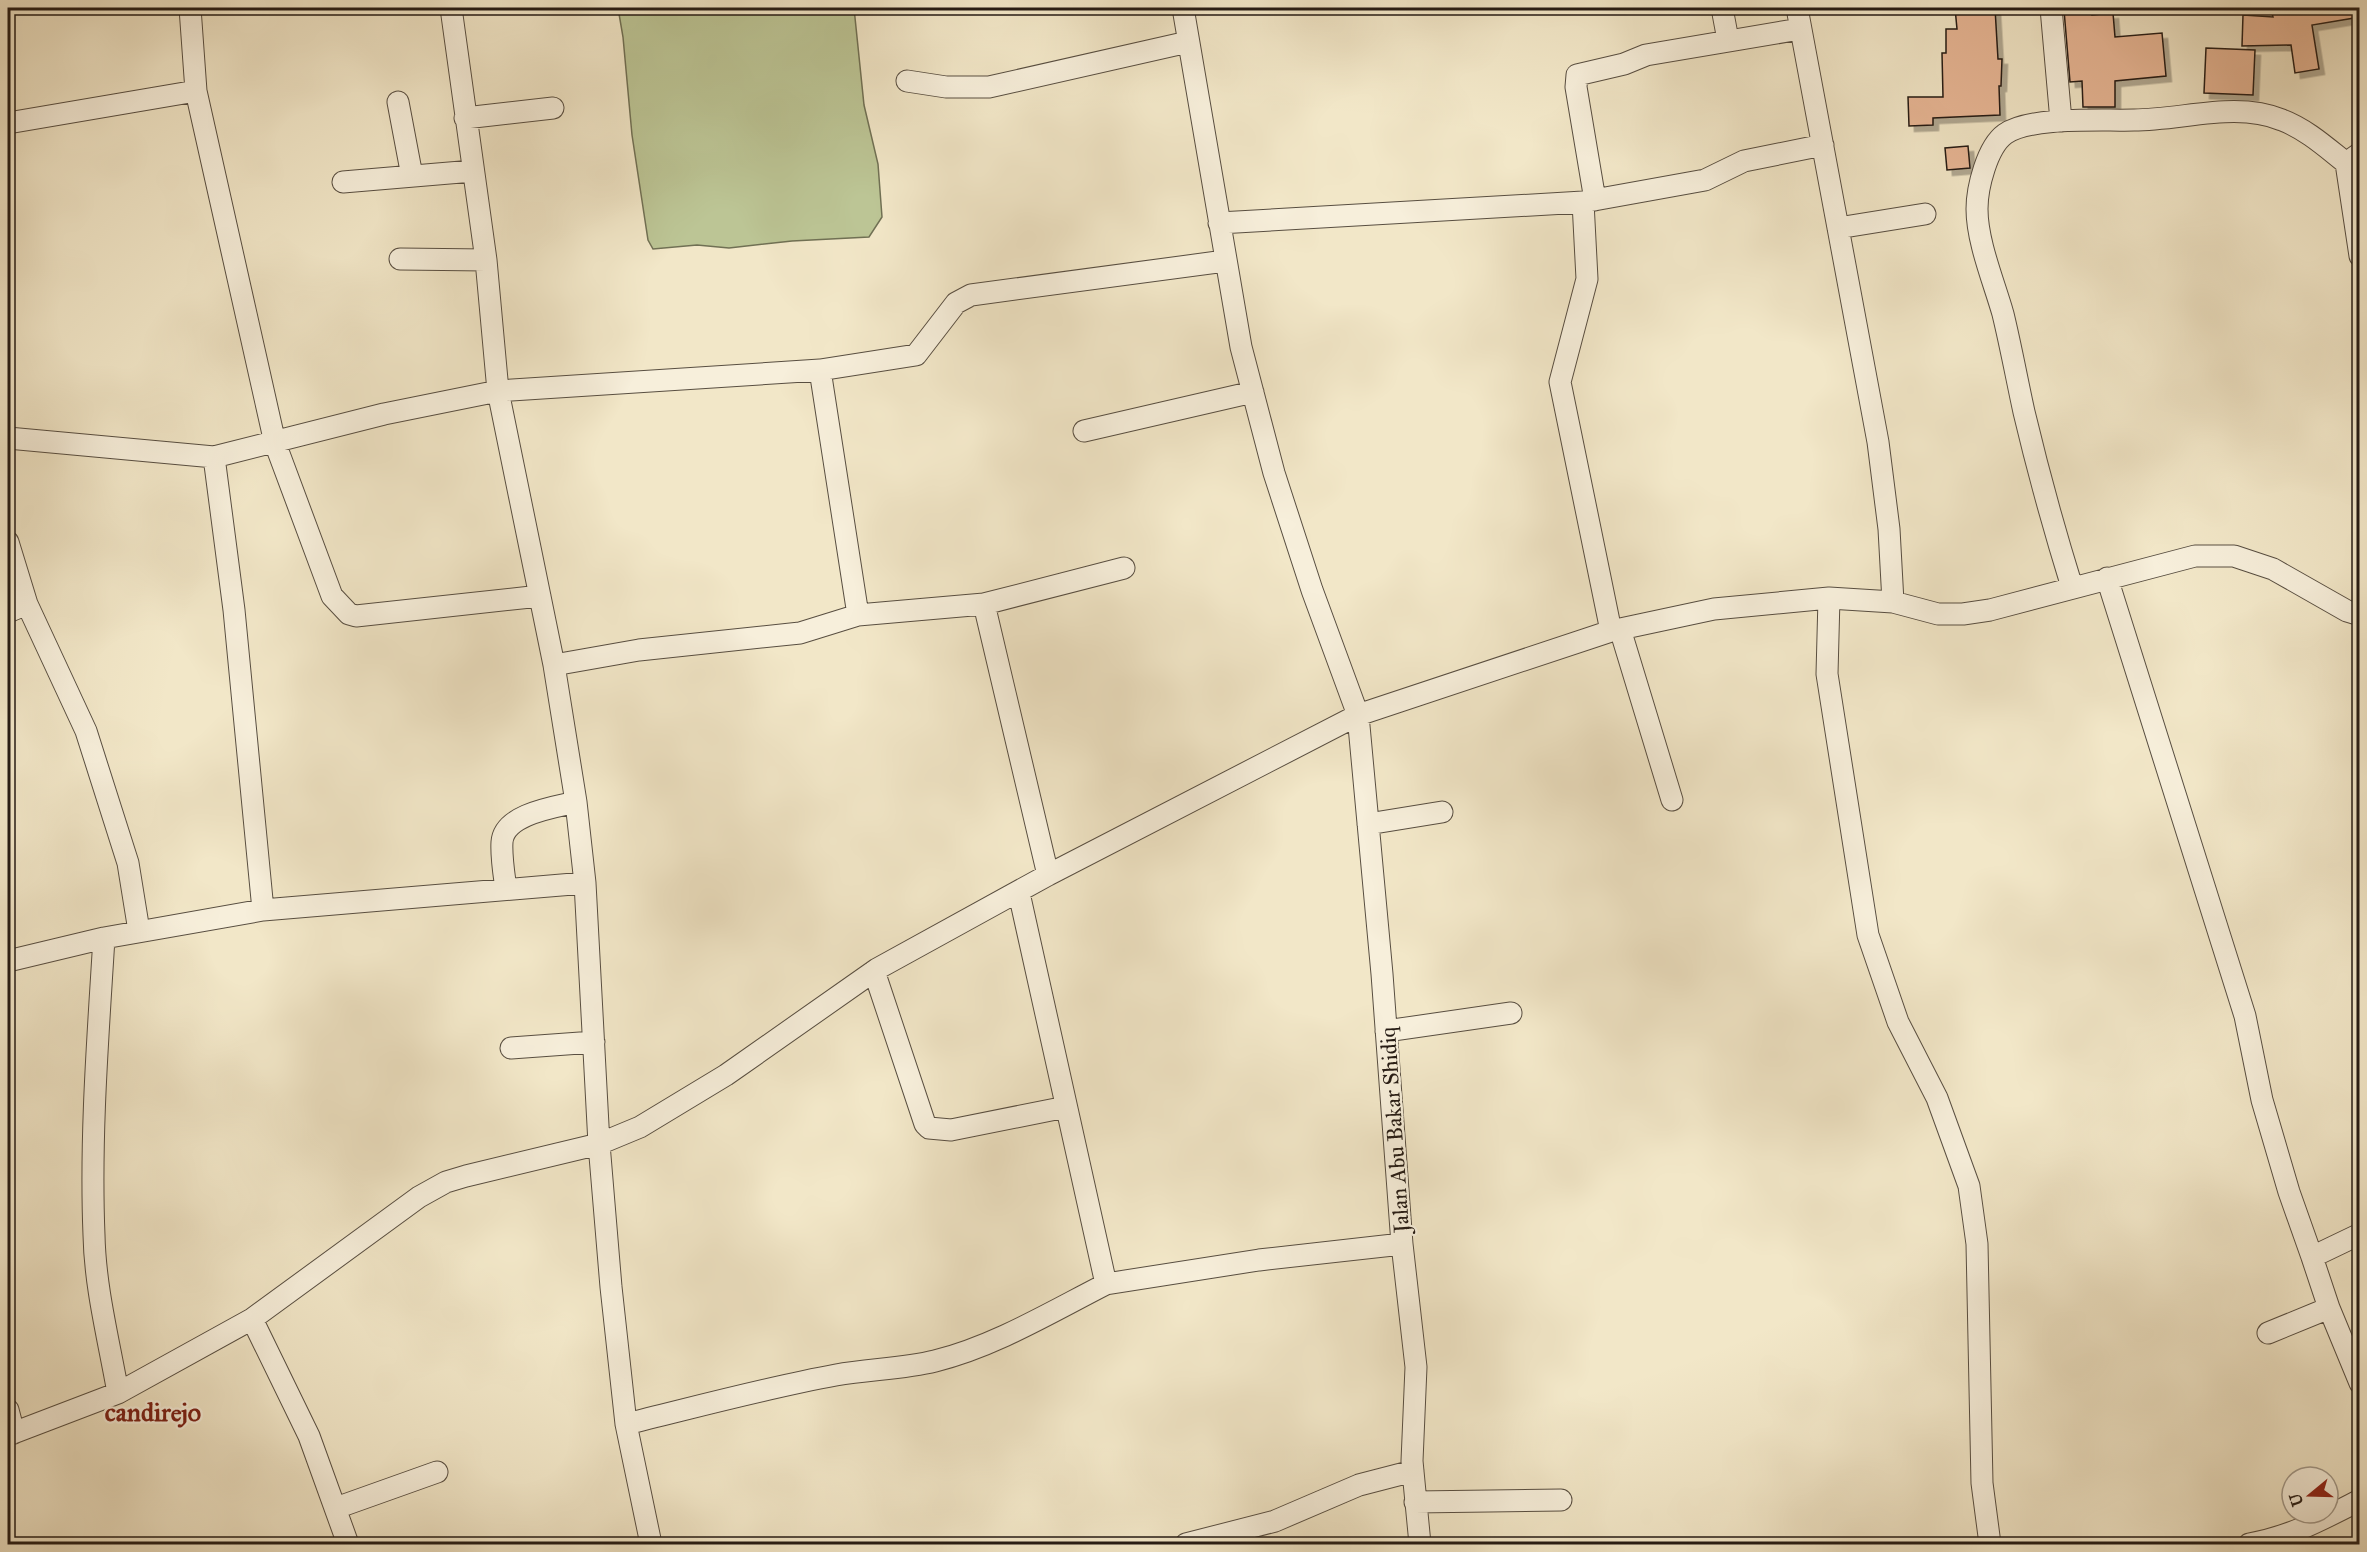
<svg xmlns="http://www.w3.org/2000/svg" width="2367" height="1552" viewBox="0 0 2367 1552" font-family="'IM FELL Great Primer',serif">
<defs>
<filter id="shadow"><feDropShadow dx="5.5" dy="5.5" stdDeviation="0" flood-color="#0004"/></filter>
</defs>
<rect width="100%" height="100%" fill="#f2e7c8"/>
<filter id="stains"><feTurbulence type="fractalNoise" baseFrequency=".00333" numOctaves="4"/><feColorMatrix values="0 0 0 0 .2 0 0 0 0 .09 0 0 0 0 .02 0 0 0 .5 -.17"/></filter>
<radialGradient id="worn" r=".72"><stop offset=".6" stop-color="#630" stop-opacity="0"/><stop offset="1" stop-color="#630" stop-opacity=".3"/></radialGradient>
<!-- green -->
<path fill="#bcc595" stroke="#707054" stroke-width="1.5" d="M 618,8 L 854,8 L 864,105 L 878,164 L 882,217 L 869,237 L 792,241 L 729,248 L 697,245 L 653,249 L 648,240 L 632,135 L 623,37 Z"/>
<!-- building -->
<path fill="#e7b695" stroke="#251b14" stroke-width="1.5" filter="url(#shadow)" d="M 1955,8 L 1995,8 L 1998,59 L 2002,59 L 2001,86 L 1999,86 L 2000,115 L 1933,118 L 1933,125 L 1909,126 L 1908,97 L 1943,97 L 1942,53 L 1946,53 L 1946,29 L 1957,29 Z
M 2092,8 L 2092,15 L 2113,13 L 2115,37 L 2162,33 L 2166,76 L 2115,81 L 2115,107 L 2083,107 L 2082,81 L 2070,82 L 2064,10 Z
M 2286,8 L 2360,8 L 2360,17 L 2312,25 L 2319,69 L 2295,73 L 2291,45 L 2242,46 L 2243,15 L 2273,17 L 2271,10 Z
M 2206,48 L 2255,50 L 2253,95 L 2204,93 Z
M 1968,146 L 1970,168 L 1947,170 L 1945,148 Z"/>
<g fill="none" stroke-linecap="round" stroke-linejoin="round">
<!-- minor casing -->
<g stroke="#584e41" stroke-width="23">
<path id="minor" d="M 451,8 L 486,260 L 498,391 L 554,665 L 576,802 L 585,883 L 599,1144 L 611,1287 L 626,1424 L 651,1544
M 1183,8 L 1241,347 L 1274,473 L 1312,590 L 1358,715 L 1382,974 L 1402,1244 L 1416,1367 L 1412,1461 L 1420,1544
M 1722,8 L 1728,40
M 1797,8 L 1878,442 L 1889,529 L 1893,602
M 2051,8 L 2061,121
M 907,81 L 946,87 L 989,87 L 1188,42
M 196,91 L 275,443 L 332,596 L 349,614 L 356,616 L 540,596
M 398,102 L 412,176
M 465,118 L 553,108
M 8,123 L 196,91 L 190,8
M 2360,153 L 2346,163 L 2360,256
M 343,182 L 473,171
M 1595,200 L 1576,87 L 1577,75 L 1624,64 L 1646,55 L 1800,29
M 1583,202 L 1705,180 L 1744,161 L 1823,145
M 1219,223 L 1583,202 L 1587,279 L 1560,382 L 1611,631
M 1838,228 L 1925,214
M 400,259 L 486,260
M 820,370 L 916,355 L 956,303 L 971,295 L 1225,261
M 1084,431 L 1253,392
M 8,438 L 214,457 L 384,414 L 498,391 L 820,370 L 858,615 L 984,604 L 1124,568
M 214,457 L 234,610 L 263,910
M 8,542 L 27,604 L 86,731 L 128,863 L 139,931
M 2107,578 L 2245,1016 L 2262,1100 L 2289,1192 L 2312,1257 L 2360,1234
M 2072,587 C 2054,529 2038,471 2024,412 C 2017,380 2011,347 2003,314 C 1994,282 1977,242 1977,209 C 1977,188 1987,147 2005,134 C 2031,116 2102,121 2134,120 C 2183,120 2236,101 2282,120 C 2306,129 2327,148 2346,163
M 1829,598 L 1827,674 L 1868,935 L 1898,1022 L 1937,1098 L 1969,1186 L 1977,1244 L 1982,1483 L 1990,1544
M 984,604 L 1048,875
M 8,612 L 27,604
M 1620,629 L 1672,800
M 554,665 L 639,650 L 800,633 L 858,615
M 1368,824 L 1442,812
M 506,889 C 504,874 501,857 502,842 C 504,814 555,807 576,802
M 1019,893 L 1106,1284 L 1259,1260 L 1402,1244
M 104,938 C 98,1036 90,1137 94,1235 C 95,1288 109,1341 118,1393
M 8,961 L 104,938 L 263,910 L 585,883
M 874,971 L 925,1124 L 929,1128 L 951,1130 L 1066,1107
M 1386,1031 L 1511,1013
M 511,1048 L 594,1042
M 2312,1257 L 2329,1308 L 2360,1383
M 252,1319 L 309,1436 L 348,1544
M 2268,1333 L 2329,1308
M 8,1410 L 14,1433
M 626,1424 C 696,1407 765,1388 836,1375 C 869,1369 903,1369 935,1361 C 995,1346 1051,1312 1106,1284
M 8,1435 L 118,1393 L 252,1319 L 419,1197 L 446,1182 L 466,1176 L 599,1144 L 640,1127 L 726,1075 L 877,969 L 1048,875 L 1358,715 L 1611,631 L 1714,609 L 1829,598 L 1893,602 L 1938,614 L 1963,614 L 1990,610 L 2195,556 L 2234,556 L 2273,569 L 2347,611 L 2360,615
M 1415,1502 L 1561,1500
M 336,1508 L 437,1472
M 1186,1544 L 1275,1521 L 1359,1485 L 1413,1471
M 2249,1544 C 2290,1537 2323,1519 2360,1500"/>
</g>
<!-- path -->
<path stroke="#251b14" stroke-width="4" stroke-dasharray="4.5 3" stroke-linecap="butt" d="M 2353,849 L 2360,847"/>
<!-- minor -->
<use href="#minor" stroke="#f7efdb" stroke-width="21"/>
</g>
<g text-anchor="middle" stroke-width="4.5" stroke-linejoin="round" paint-order="stroke">
<!-- street labels -->
<g font-size="22" fill="#251b14" stroke="#f7efdb">
<text transform="translate(1394 1130) rotate(-94)" y="8">Jalan Abu Bakar Shidiq</text>
</g>
<!-- quarter labels -->
<g font-size="26" font-weight="bold" fill="#7a1f14" stroke="#f7efdb">
<text x="153" y="1421">candirejo</text>
</g>
</g>
<!-- margin -->
<rect width="2367" height="1552" fill="none" stroke="#f2e7c8" stroke-width="30"/>
<rect x="9" y="9" width="2349" height="1534" fill="none" stroke="#251b14" stroke-width="3"/>
<rect x="15" y="15" width="2337" height="1522" fill="none" stroke="#251b14" stroke-width="1.5"/>
<!-- north arrow -->
<g transform="translate(2310 1495) rotate(251)"><circle r="28" fill="#f7efdb" stroke="#a39a8b" stroke-width="1.5"/>
<path d="M0-4.5L10 22L0 15L-10 22Z" fill="#8f2418"/>
<text y="-9" font-size="16" font-weight="bold" text-anchor="middle" fill="#251b14">U</text>
</g>
<rect width="100%" height="100%" filter="url(#stains)"/>
<rect width="100%" height="100%" fill="url(#worn)"/>
</svg>
